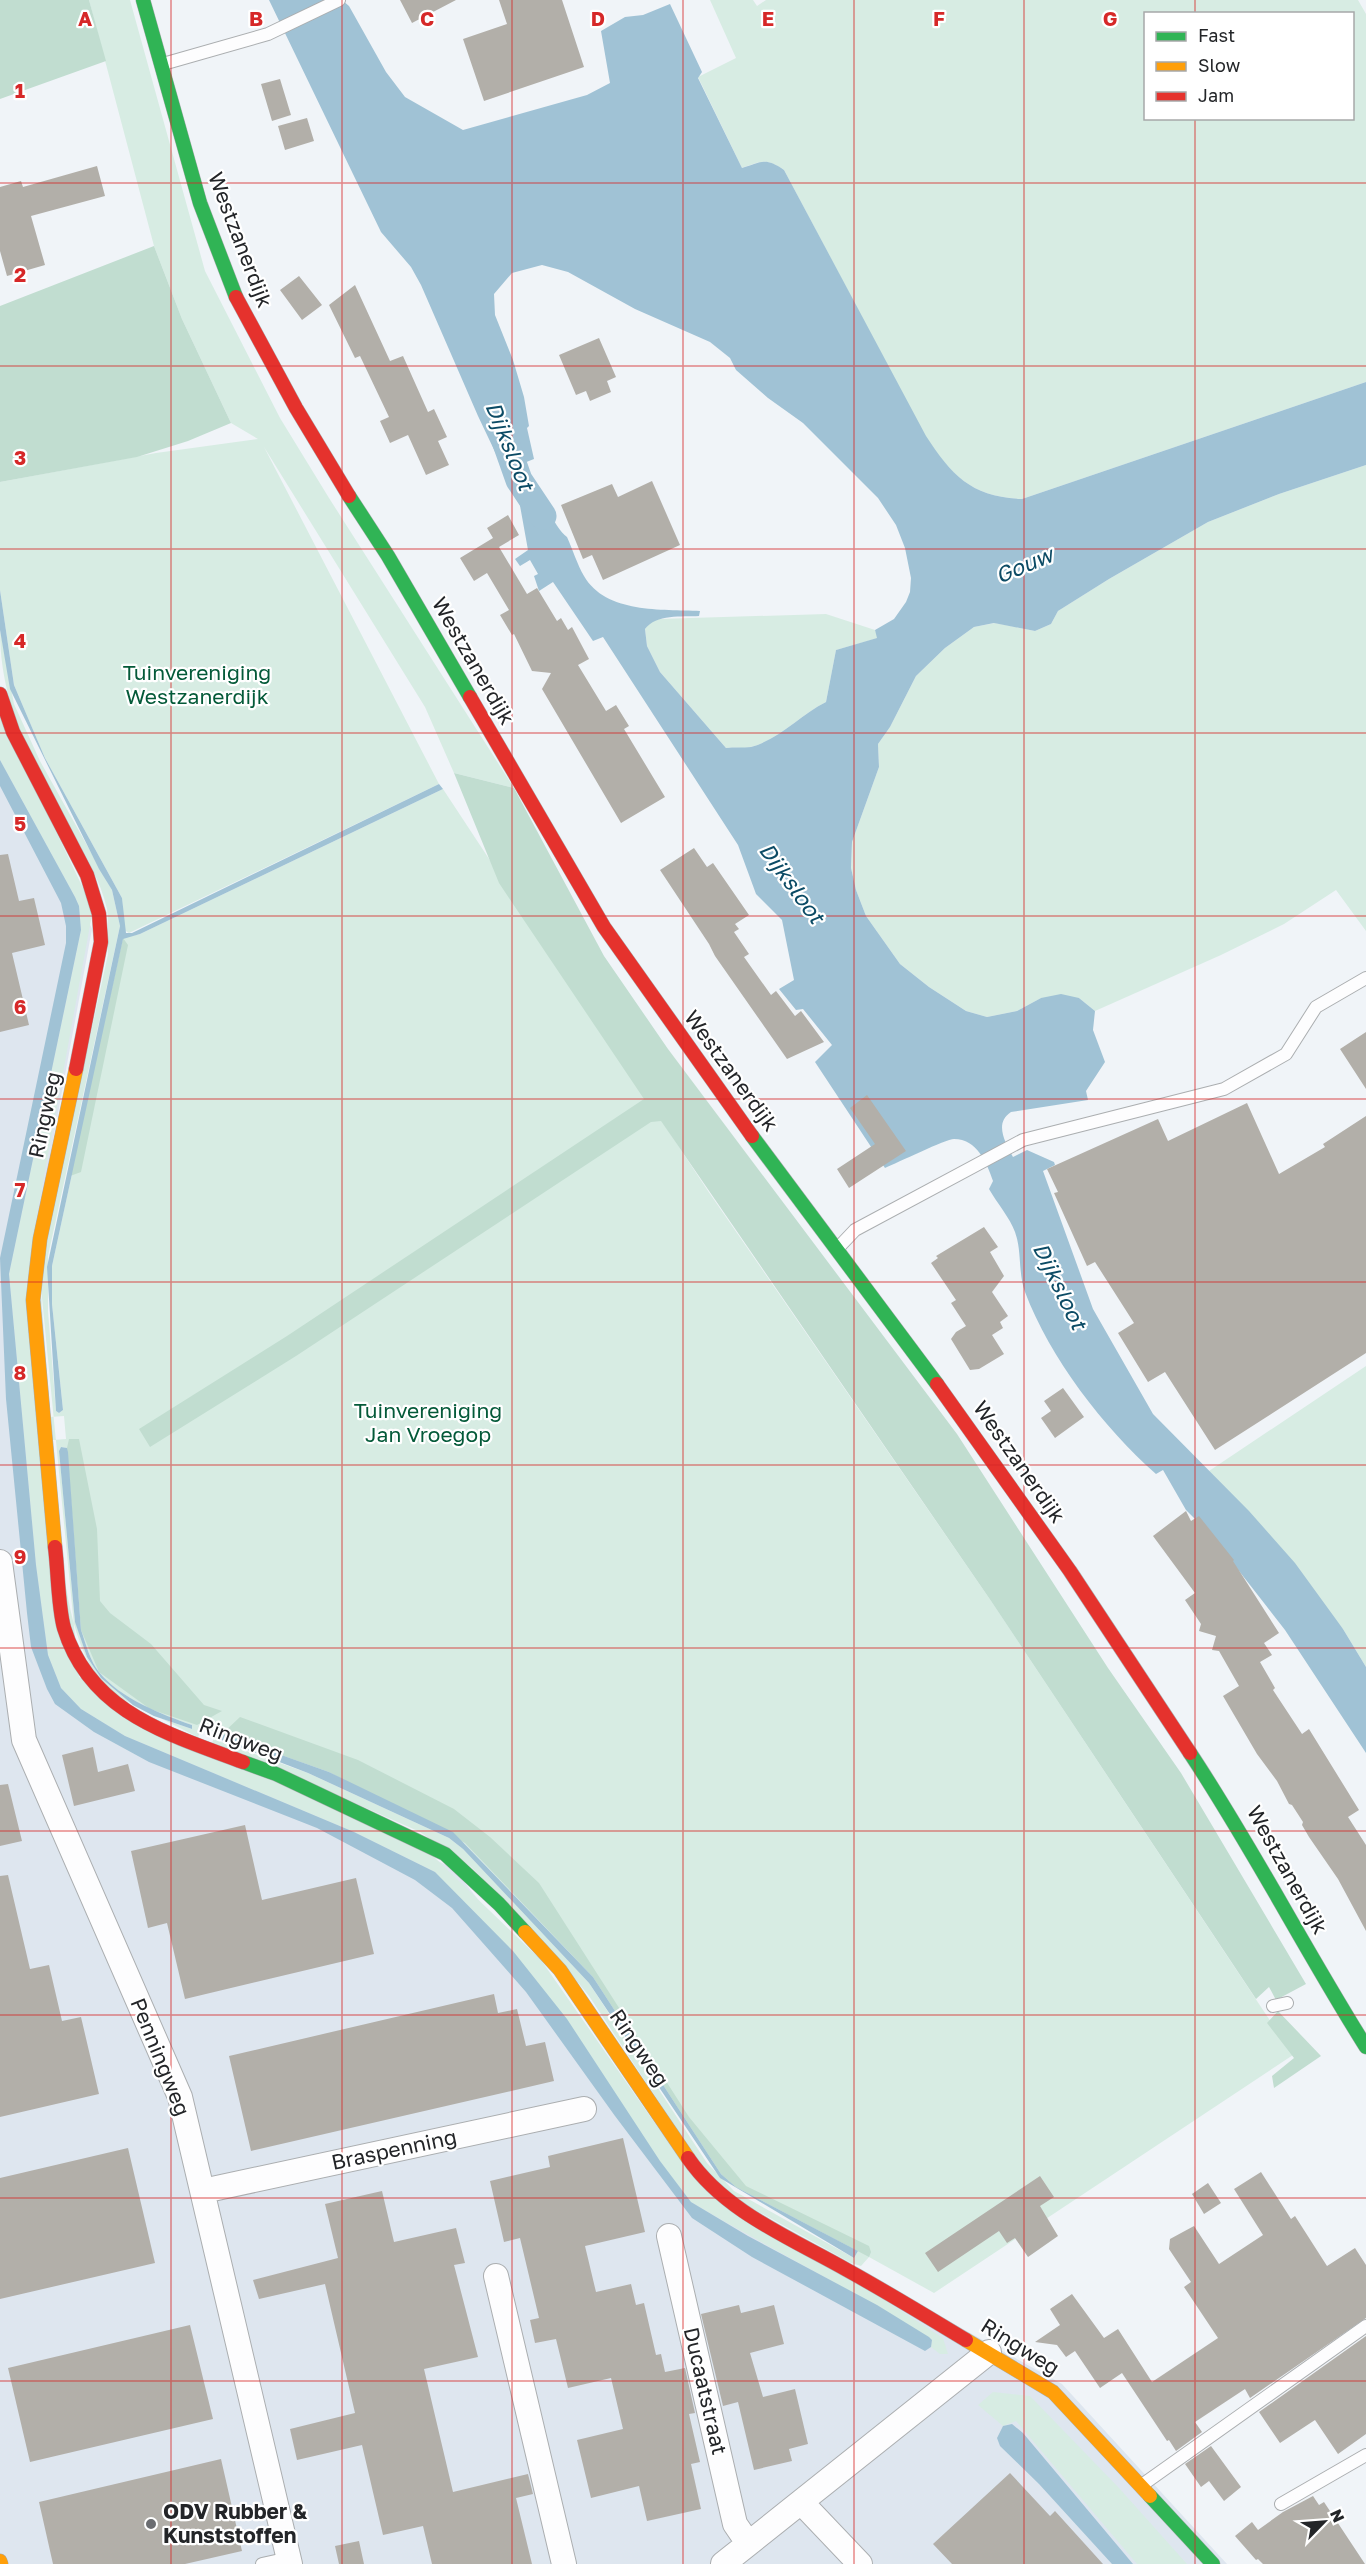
<svg xmlns="http://www.w3.org/2000/svg" width="1366" height="2564" viewBox="0 0 1366 2564" font-family="'Golos Text',sans-serif">
<rect width="100%" height="100%" fill="#f0f4f8"/>
<!-- built -->
<path fill="#dee6ef" d="M 0,721 L 92,929 L 36,1232 L 71,1678 L 454,1869 L 703,2185 L 1062,2384 L 1227,2564 L 0,2564 Z"/>
<!-- green -->
<path fill="#d7ece3" fill-rule="evenodd" d="M 89,0 L 130,0 L 205,271 L 280,418 L 329,498 L 514,788 L 454,773 L 425,707 L 264,447 L 439,784 L 129,933 L 124,930 L 122,898 L 45,758 L 14,685 L 0,590 L 0,482 L 156,453 L 258,439 L 231,423 L 182,319 L 154,246 Z
M 710,0 L 753,0 L 757,6 L 766,0 L 1358,0 L 1366,14 L 1366,382 L 1022,499 C 972,497 952,476 925,436 L 784,170 C 766,158 762,161 742,168 L 698,77 L 736,58 ZM 1146,14 L 1352,14 L 1352,118 L 1146,118 Z
M 1366,465 L 1366,931 L 1336,890 L 1284,924 L 1221,955 L 1095,1011 L 1079,998 L 1041,998 L 1017,1011 L 987,1017 L 966,1011 L 929,987 L 900,964 L 866,916 L 856,890 L 851,868 L 852,842 L 879,767 L 878,744 L 890,727 L 916,676 L 945,648 L 974,627 L 995,623 L 1035,631 L 1051,624 L 1058,611 L 1109,579 L 1208,522 L 1279,494 Z
M 826,614 L 875,630 L 878,638 L 836,650 L 826,702 C 800,715 780,739 751,747 C 743,749 734,747 726,748 L 660,672 L 647,646 L 645,629 L 650,622 L 658,619 Z
M 0,630 L 14,704 L 40,761 L 112,890 L 120,926 L 48,1256 L 48,1311 L 56,1411 L 59,1413 L 63,1410 L 52,1304 L 52,1266 L 123,938 L 140,934 L 443,789 L 708,1191 L 989,1598 L 1293,2055 L 934,2293 L 869,2257 L 861,2266 L 851,2263 L 734,2198 L 702,2167 L 589,1996 L 554,1953 L 471,1867 L 420,1832 L 285,1772 L 212,1743 L 216,1732 L 202,1727 L 198,1737 C 169,1727 139,1716 116,1697 C 54,1646 62,1515 53,1440 L 66,1439 L 64,1416 L 50,1417 L 40,1281 L 50,1222 L 108,954 C 107,940 109,923 107,909 C 101,882 86,857 73,833 C 36,764 0,711 0,630 ZM 61,1447 L 66,1448 L 68,1452 L 81,1630 C 86,1644 90,1661 99,1672 C 121,1699 160,1714 192,1725 L 192,1729 L 154,1716 L 133,1705 L 101,1678 L 87,1657 L 75,1621 L 59,1451 ZM 223,1735 L 329,1772 L 453,1832 L 593,1977 L 721,2174 L 736,2187 L 858,2251 L 854,2258 L 734,2191 L 707,2163 L 589,1983 L 463,1849 L 449,1838 L 308,1773 L 221,1742 L 219,1739 Z
M 0,714 L 93,909 L 35,1226 L 79,1677 L 433,1856 L 541,1960 L 691,2175 L 943,2338 L 948,2354 L 940,2354 L 931,2347 L 932,2340 C 854,2290 770,2249 691,2202 L 435,1872 L 354,1832 L 125,1736 L 81,1709 L 61,1688 L 48,1655 L 36,1565 L 9,1274 L 81,930 L 79,906 L 75,897 L 0,760 Z
M 1366,1366 L 1366,1667 L 1343,1629 L 1209,1471 Z
M 993,2392 L 1030,2396 L 1119,2488 L 1187,2564 L 1137,2564 L 1016,2421 L 1003,2426 L 978,2405 Z"/>
<!-- forest -->
<path fill="#c1ddd0" d="M 0,0 L 89,0 L 106,61 L 0,99 Z
M 154,246 L 182,319 L 231,423 L 188,441 L 137,457 L 0,482 L 0,306 Z
M 454,773 L 514,788 L 604,956 L 668,1049 L 957,1434 L 1108,1668 L 1181,1773 L 1306,1984 L 1276,2000 L 1269,1987 L 1256,1999 L 989,1598 L 661,1121 L 651,1122 L 296,1356 L 150,1447 L 139,1429 L 287,1336 L 644,1099 L 499,883 Z
M 123,938 L 128,945 L 81,1172 L 70,1176 Z
M 69,1439 L 79,1439 L 97,1529 L 100,1601 L 110,1613 L 151,1644 L 204,1705 L 222,1711 L 197,1725 L 150,1709 L 99,1672 L 81,1630 L 67,1448 Z
M 240,1717 L 358,1760 L 454,1809 L 490,1837 L 539,1883 L 689,2117 L 746,2186 L 869,2246 L 871,2252 L 869,2257 L 736,2187 L 721,2174 L 593,1977 L 465,1843 L 329,1772 L 222,1734 Z
M 1278,2011 L 1321,2056 L 1274,2088 L 1272,2076 L 1294,2058 L 1267,2023 Z"/>
<!-- water -->
<path fill="#a0c2d5" d="M 269,0 L 342,0 L 349,6 L 386,72 L 405,97 L 463,130 L 587,95 L 610,83 L 601,31 L 625,17 L 643,15 L 670,4 L 702,72 L 698,78 L 742,168 C 762,162 765,157 784,170 L 926,436 C 952,476 972,497 1022,499 L 1366,382 L 1366,465 L 1279,494 L 1208,522 L 1109,579 L 1058,611 L 1051,624 L 1035,631 L 994,623 L 974,627 L 945,648 L 916,676 L 890,727 L 878,744 L 879,767 L 852,842 L 851,868 L 856,890 L 866,916 L 900,964 L 929,987 L 966,1011 L 987,1017 L 1017,1011 L 1041,998 L 1061,994 L 1079,998 L 1095,1011 L 1093,1030 L 1105,1062 L 1086,1091 L 1088,1100 L 1011,1112 C 994,1123 1005,1142 1013,1157 L 1027,1150 L 1054,1162 L 1055,1165 L 1043,1171 L 1093,1309 L 1153,1414 L 1249,1511 L 1295,1563 L 1343,1629 L 1366,1667 L 1366,1753 L 1285,1630 L 1211,1535 L 1186,1510 L 1163,1470 L 1156,1474 C 1103,1427 1050,1358 1025,1292 C 1018,1273 1022,1251 1015,1232 C 1010,1218 997,1203 989,1189 L 993,1181 C 987,1163 977,1139 954,1139 C 946,1139 897,1163 885,1168 L 815,1062 L 832,1045 L 803,1009 L 796,1010 L 779,989 L 794,980 L 782,920 L 756,894 L 738,845 L 603,637 L 593,641 L 553,582 L 539,591 L 534,576 L 538,574 L 530,560 L 520,566 L 515,559 L 528,550 L 517,489 L 532,481 L 536,492 L 541,493 C 544,504 558,531 567,537 C 573,550 577,564 584,576 C 606,614 662,609 700,611 L 699,616 C 682,617 656,614 645,629 L 647,646 L 660,672 L 726,748 C 734,747 743,748 751,747 C 780,739 800,715 826,702 L 836,650 L 877,638 L 875,630 L 894,619 L 906,602 L 910,592 L 911,578 L 905,548 L 896,525 L 878,498 L 803,423 L 768,398 L 736,370 L 730,358 L 710,342 L 635,309 L 568,272 L 542,265 L 512,273 L 494,294 L 495,315 L 513,360 L 524,397 L 529,426 L 527,428 L 534,459 L 506,470 L 497,456 L 478,416 L 421,285 L 411,267 L 381,232 Z
M 0,590 L 14,685 L 45,758 L 122,898 L 126,933 L 132,933 L 439,784 L 443,789 L 140,934 L 123,939 L 52,1266 L 52,1304 L 63,1410 L 59,1413 L 56,1411 L 47,1267 L 120,926 L 112,890 L 99,869 L 10,689 L 0,630 Z
M 0,760 L 75,897 L 79,906 L 81,930 L 9,1274 L 36,1565 L 48,1655 L 61,1688 L 81,1709 L 125,1736 L 354,1832 L 435,1872 L 513,1951 L 567,2019 L 660,2161 L 691,2202 L 748,2236 L 877,2305 L 929,2337 L 932,2340 L 931,2347 L 925,2351 L 752,2257 L 692,2218 L 615,2116 L 526,1992 L 452,1908 L 415,1880 L 317,1828 L 149,1762 L 94,1732 L 55,1704 L 47,1689 L 31,1647 L 27,1613 L 6,1399 L 0,1258 L 66,943 L 66,926 L 61,903 L 0,786 Z
M 61,1447 L 67,1448 L 68,1452 L 81,1630 C 86,1644 90,1661 99,1672 C 121,1699 161,1714 192,1725 L 192,1729 L 154,1716 L 133,1705 L 101,1678 L 87,1657 L 75,1622 L 59,1451 Z
M 222,1734 L 329,1772 L 453,1832 L 593,1977 L 721,2174 L 736,2187 L 858,2251 L 854,2258 L 720,2178 L 589,1983 L 463,1849 L 449,1838 L 308,1773 L 219,1739 Z
M 1012,2424 L 1023,2433 L 1133,2564 L 1112,2564 L 1039,2484 L 1000,2446 L 997,2438 L 1003,2426 Z"/>
<g fill="none" stroke-linecap="round" stroke-linejoin="round">
<!-- canal -->
<path stroke="#a0c2d5" stroke-width="27" d="M 502,432 L 519,480 L 543,516"/>
</g>
<!-- building -->
<path fill="#b2afa9" d="M 400,0 L 456,0 L 412,23 Z
M 499,0 L 562,0 L 584,67 L 484,101 L 463,39 L 507,24 Z
M 280,79 L 291,115 L 272,121 L 261,84 Z
M 307,118 L 314,141 L 285,150 L 278,126 Z
M 97,166 L 105,196 L 31,216 L 45,265 L 7,276 L 0,251 L 0,187 L 21,181 L 23,187 Z
M 299,276 L 322,305 L 302,320 L 280,290 Z
M 355,285 L 390,361 L 403,356 L 428,412 L 434,409 L 447,437 L 438,441 L 449,465 L 426,475 L 408,435 L 390,443 L 380,421 L 389,417 L 360,356 L 355,358 L 329,305 Z
M 599,338 L 616,377 L 607,381 L 611,392 L 590,401 L 586,391 L 576,395 L 559,355 Z
M 652,481 L 680,545 L 603,580 L 592,555 L 583,559 L 561,505 L 612,484 L 618,497 Z
M 508,515 L 519,535 L 499,547 L 527,594 L 537,588 L 557,621 L 561,618 L 568,630 L 572,627 L 589,659 L 578,665 L 606,711 L 616,705 L 629,726 L 624,729 L 665,797 L 621,823 L 542,689 L 551,673 L 532,671 L 514,634 L 512,635 L 500,615 L 509,610 L 487,573 L 474,581 L 460,558 L 493,538 L 487,528 Z
M 694,848 L 707,867 L 713,863 L 749,915 L 735,924 L 739,929 L 734,932 L 749,954 L 744,957 L 771,995 L 776,991 L 795,1016 L 801,1011 L 824,1042 L 787,1059 L 715,956 L 709,944 L 660,870 Z
M 8,854 L 19,901 L 34,898 L 45,945 L 12,953 L 29,1025 L 0,1032 L 0,855 Z
M 1366,1032 L 1366,1089 L 1340,1049 Z
M 867,1095 L 906,1151 L 849,1188 L 837,1169 L 875,1144 L 850,1108 Z
M 1247,1103 L 1279,1174 L 1325,1147 L 1323,1144 L 1366,1116 L 1366,1353 L 1215,1450 L 1165,1372 L 1148,1382 L 1118,1333 L 1134,1323 L 1095,1262 L 1087,1266 L 1054,1193 L 1058,1192 L 1047,1169 L 1158,1119 L 1168,1141 Z
M 984,1227 L 998,1247 L 990,1252 L 1004,1276 L 992,1292 L 1008,1316 L 1000,1322 L 1003,1328 L 992,1335 L 1004,1354 L 979,1369 L 970,1370 L 951,1339 L 956,1332 L 966,1326 L 951,1303 L 956,1300 L 931,1263 L 938,1258 L 936,1256 Z
M 1063,1388 L 1084,1417 L 1055,1438 L 1041,1418 L 1051,1411 L 1044,1401 Z
M 1186,1511 L 1191,1521 L 1199,1516 L 1234,1560 L 1233,1561 L 1279,1633 L 1264,1643 L 1272,1655 L 1260,1662 L 1275,1688 L 1273,1690 L 1302,1734 L 1309,1729 L 1359,1810 L 1348,1817 L 1366,1845 L 1366,1931 L 1338,1879 L 1309,1837 L 1302,1825 L 1303,1822 L 1292,1805 L 1289,1804 L 1277,1781 L 1257,1754 L 1223,1696 L 1239,1686 L 1219,1651 L 1212,1650 L 1216,1636 L 1199,1631 L 1201,1624 L 1185,1600 L 1195,1593 L 1153,1536 Z
M 93,1747 L 98,1772 L 128,1764 L 135,1791 L 74,1806 L 62,1755 Z
M 8,1784 L 22,1841 L 0,1846 L 0,1785 Z
M 245,1825 L 262,1900 L 356,1878 L 374,1954 L 185,1999 L 167,1923 L 148,1928 L 131,1851 Z
M 8,1875 L 30,1969 L 49,1965 L 62,2021 L 81,2017 L 99,2094 L 0,2117 L 0,1876 Z
M 494,1994 L 498,2013 L 517,2009 L 526,2046 L 545,2042 L 554,2081 L 251,2151 L 229,2056 Z
M 623,2138 L 645,2232 L 585,2246 L 596,2292 L 631,2284 L 636,2305 L 644,2303 L 656,2355 L 661,2354 L 665,2372 L 685,2368 L 695,2413 L 689,2414 L 700,2462 L 691,2464 L 701,2509 L 647,2521 L 639,2486 L 591,2498 L 577,2440 L 623,2429 L 611,2378 L 568,2388 L 556,2339 L 535,2343 L 530,2320 L 539,2318 L 520,2238 L 504,2242 L 490,2181 L 550,2167 L 548,2156 Z
M 128,2148 L 155,2263 L 0,2299 L 0,2178 Z
M 1261,2172 L 1291,2219 L 1295,2216 L 1327,2266 L 1355,2248 L 1366,2265 L 1366,2318 L 1250,2398 L 1245,2389 L 1195,2422 L 1202,2432 L 1176,2451 L 1169,2440 L 1167,2441 L 1122,2373 L 1100,2388 L 1075,2351 L 1066,2357 L 1057,2345 L 1035,2342 L 1060,2325 L 1050,2309 L 1072,2294 L 1104,2338 L 1118,2329 L 1152,2382 L 1218,2338 L 1184,2287 L 1191,2282 L 1169,2249 L 1170,2239 L 1194,2226 L 1219,2264 L 1263,2235 L 1234,2189 Z
M 1040,2176 L 1054,2197 L 1040,2206 L 1058,2236 L 1028,2257 L 1015,2238 L 1007,2243 L 999,2231 L 938,2272 L 925,2253 Z
M 1208,2183 L 1221,2203 L 1204,2214 L 1192,2194 Z
M 382,2191 L 394,2242 L 456,2228 L 465,2263 L 454,2265 L 478,2357 L 424,2369 L 453,2492 L 528,2474 L 533,2494 L 516,2498 L 532,2564 L 432,2564 L 423,2526 L 383,2535 L 362,2445 L 297,2460 L 290,2429 L 355,2413 L 325,2284 L 259,2299 L 253,2280 L 338,2258 L 325,2204 Z
M 739,2305 L 741,2313 L 774,2305 L 784,2344 L 750,2353 L 763,2397 L 795,2389 L 808,2444 L 789,2449 L 792,2461 L 754,2470 L 738,2402 L 723,2406 L 701,2314 Z
M 190,2325 L 213,2419 L 30,2462 L 8,2368 Z
M 1366,2336 L 1366,2434 L 1338,2454 L 1315,2420 L 1280,2443 L 1259,2412 Z
M 1211,2446 L 1241,2487 L 1224,2501 L 1209,2481 L 1201,2487 L 1185,2464 Z
M 221,2459 L 242,2551 L 185,2564 L 53,2564 L 39,2502 Z
M 1010,2473 L 1050,2516 L 1055,2511 L 1103,2564 L 952,2564 L 933,2544 Z
M 1313,2496 L 1319,2505 L 1324,2502 L 1365,2564 L 1263,2564 L 1258,2559 L 1256,2560 L 1235,2536 L 1252,2522 L 1258,2530 L 1283,2512 Z
M 359,2541 L 364,2564 L 339,2564 L 335,2546 Z"/>
<g fill="none" stroke-linecap="round" stroke-linejoin="round">
<!-- lane casing -->
<g stroke="#abaeb0" stroke-width="14">
<path id="lane" d="M 163,64 L 268,34 L 339,0
M 837,1249 L 855,1230 L 1023,1140 L 1224,1089 L 1286,1054 L 1316,1007 L 1366,978
M 1273,2006 L 1287,2003
M 1142,2485 L 1366,2326
M 1281,2504 L 1366,2455
M 262,2564 L 289,2558"/>
</g>
<!-- street casing -->
<g stroke="#abaeb0" stroke-width="26">
<path id="street" d="M 0,1562 L 24,1740 L 180,2097 L 290,2564
M 203,2191 L 584,2109
M 669,2236 L 735,2524 L 748,2543
M 496,2276 L 564,2564
M 801,2502 L 860,2564
M 723,2564 L 989,2352"/>
</g>
<!-- fast casing -->
<g stroke="#abaeb0" stroke-width="15">
<path id="fast" d="M 143,0 L 200,203 L 236,297
M 349,496 L 388,556 L 470,697
M 752,1136 L 937,1384
M 1190,1753 C 1253,1848 1305,1950 1366,2047
M 243,1762 L 276,1774 L 445,1854 L 499,1904 L 525,1932
M 1150,2496 L 1213,2564"/>
</g>
<!-- slow casing -->
<g stroke="#abaeb0" stroke-width="15">
<path id="slow" d="M 55,1547 L 33,1300 L 40,1239 L 76,1069
M 525,1932 L 560,1970 L 688,2158
M 966,2340 L 1053,2392 L 1150,2496
M 0,2561 L 1,2564"/>
</g>
<!-- jam casing -->
<g stroke="#abaeb0" stroke-width="15">
<path id="jam" d="M 236,297 L 296,408 L 349,496
M 0,694 L 13,732 L 87,875 L 99,914 L 101,942 L 76,1069
M 470,697 L 604,927 L 752,1136
M 937,1384 L 1070,1571 L 1190,1753
M 55,1547 C 58,1570 58,1607 64,1628 C 90,1713 169,1734 243,1762
M 688,2158 C 725,2212 791,2238 847,2270 C 887,2292 926,2316 966,2340"/>
</g>
<!-- lane -->
<use href="#lane" stroke="#fdfdfe" stroke-width="12"/>
<!-- street -->
<use href="#street" stroke="#fdfdfe" stroke-width="24"/>
<!-- fast -->
<use href="#fast" stroke="#30b455" stroke-width="14"/>
<!-- slow -->
<use href="#slow" stroke="#ff9f0a" stroke-width="14"/>
<!-- jam -->
<use href="#jam" stroke="#e5322d" stroke-width="14"/>
</g>
<!-- grid -->
<path fill="none" stroke="#d62828" stroke-width="1.5" stroke-opacity="0.55" d="M 171,0 L 171,2564M 342,0 L 342,2564M 512,0 L 512,2564M 683,0 L 683,2564M 854,0 L 854,2564M 1024,0 L 1024,2564M 1195,0 L 1195,14M 1195,118 L 1195,2564M 0,183 L 1366,183M 0,366 L 1366,366M 0,549 L 1366,549M 0,733 L 1366,733M 0,916 L 1366,916M 0,1099 L 1366,1099M 0,1282 L 1366,1282M 0,1465 L 1366,1465M 0,1648 L 1366,1648M 0,1831 L 1366,1831M 0,2015 L 1366,2015M 0,2198 L 1366,2198M 0,2381 L 1366,2381"/>
<!-- markers -->
<circle fill="#6b6d71" stroke="#fff" stroke-width="2" cx="151" cy="2524" r="6"/>
<g text-anchor="middle" stroke-width="4.5" stroke-linejoin="round" paint-order="stroke">
<!-- street labels -->
<g font-size="21" fill="#232528" stroke="#fff">
<text transform="translate(240 240) rotate(69)" y="7">Westzanerdijk</text>
<text transform="translate(473 661) rotate(60)" y="7">Westzanerdijk</text>
<text transform="translate(731 1071) rotate(54)" y="7">Westzanerdijk</text>
<text transform="translate(45 1115) rotate(-78)" y="7">Ringweg</text>
<text transform="translate(1019 1462) rotate(55)" y="7">Westzanerdijk</text>
<text transform="translate(241 1740) rotate(21)" y="7">Ringweg</text>
<text transform="translate(1287 1870) rotate(61)" y="7">Westzanerdijk</text>
<text transform="translate(639 2048) rotate(56)" y="7">Ringweg</text>
<text transform="translate(160 2057) rotate(68)" y="7">Penningweg</text>
<text transform="translate(394 2150) rotate(-12)" y="7">Braspenning</text>
<text transform="translate(1020 2347) rotate(32)" y="7">Ringweg</text>
<text transform="translate(705 2391) rotate(77)" y="7">Ducaatstraat</text>
</g>
<!-- park labels -->
<g font-size="21" fill="#045a39" stroke="#fff">
<text x="197" y="680">Tuinvereniging<tspan x="197" dy="24">Westzanerdijk</tspan></text>
<text x="428" y="1418">Tuinvereniging<tspan x="428" dy="24">Jan Vroegop</tspan></text>
</g>
<!-- poi labels -->
<g font-size="21" font-weight="bold" fill="#232528" stroke="#fff" text-anchor="start">
<text x="163" y="2519">ODV Rubber &amp;<tspan x="163" dy="24">Kunststoffen</tspan></text>
</g>
<!-- water labels -->
<g font-size="22" font-style="italic" fill="#0c4b65" stroke="#fff">
<text transform="translate(510 446) rotate(68)" y="8">Dijksloot</text>
<text transform="translate(1024 565) rotate(-23)" y="8">Gouw</text>
<text transform="translate(792 883) rotate(54)" y="8">Dijksloot</text>
<text transform="translate(1060 1286) rotate(64)" y="8">Dijksloot</text>
</g>
</g>
<g font-size="20" text-anchor="middle" font-weight="bold" fill="#d62828" stroke="#fff" stroke-width="4.5" stroke-linejoin="round" paint-order="stroke">
<text x="85" y="26">A</text>
<text x="256" y="26">B</text>
<text x="427" y="26">C</text>
<text x="598" y="26">D</text>
<text x="768" y="26">E</text>
<text x="939" y="26">F</text>
<text x="1110" y="26">G</text>
<text x="20" y="98">1</text>
<text x="20" y="282">2</text>
<text x="20" y="465">3</text>
<text x="20" y="648">4</text>
<text x="20" y="831">5</text>
<text x="20" y="1014">6</text>
<text x="20" y="1197">7</text>
<text x="20" y="1380">8</text>
<text x="20" y="1564">9</text>
</g>
<!-- legend -->
<rect x="1144" y="12" width="210" height="108" fill="#ffffff" stroke="#a7a8a9" stroke-width="1.5"/>
<rect x="1156" y="32" width="30" height="9" fill="#30b455" stroke="#a7a8a9" stroke-width="1.5"/>
<text x="1198" y="42" font-size="18" fill="#232528">Fast</text>
<rect x="1156" y="62" width="30" height="9" fill="#ff9f0a" stroke="#a7a8a9" stroke-width="1.5"/>
<text x="1198" y="72" font-size="18" fill="#232528">Slow</text>
<rect x="1156" y="92" width="30" height="9" fill="#e5322d" stroke="#a7a8a9" stroke-width="1.5"/>
<text x="1198" y="102" font-size="18" fill="#232528">Jam</text>
<!-- north arrow -->
<g transform="translate(1324 2522) rotate(65)" stroke="#ffffff" stroke-width="4.5" paint-order="stroke">
<path d="M0-4.5L10 22L0 15L-10 22Z" fill="#232528"/>
<text y="-9" font-size="16" font-weight="bold" text-anchor="middle" fill="#232528">N</text>
</g>
</svg>
